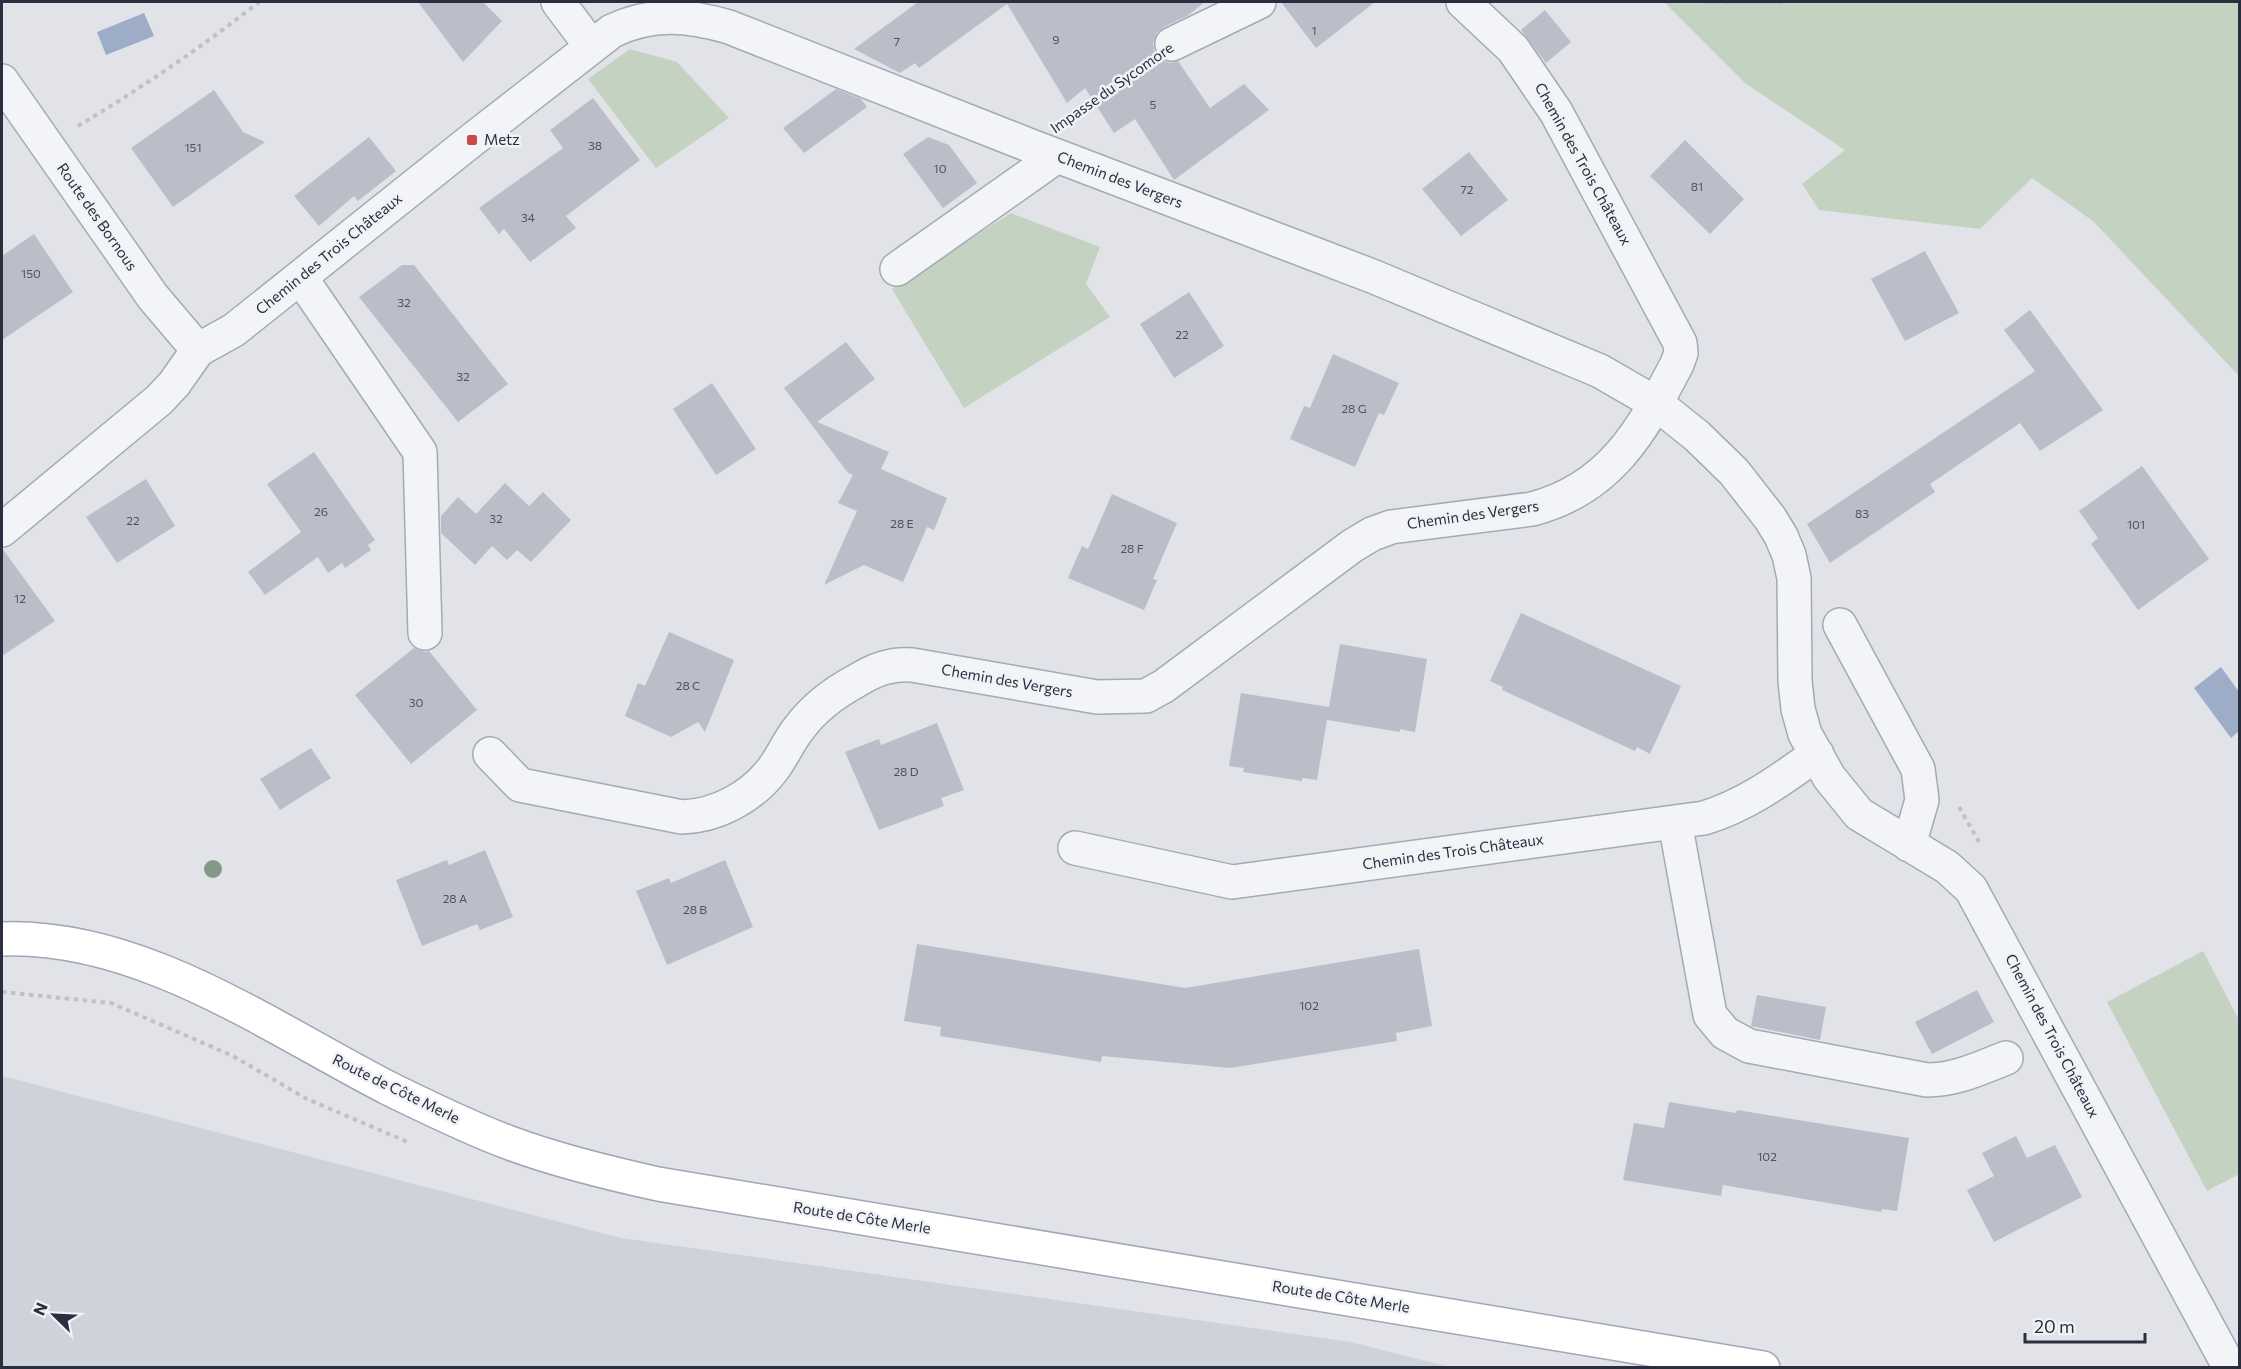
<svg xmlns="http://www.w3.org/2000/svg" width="2241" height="1369" viewBox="0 0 2241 1369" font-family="Commissioner,sans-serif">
<rect width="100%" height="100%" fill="#e1e3e9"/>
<!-- built -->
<path fill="#cfd2db" d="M 2,1076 L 621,1238 L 1351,1342 L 1450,1367 L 2,1367 Z"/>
<!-- green -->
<path fill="#c4d2c2" d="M 1664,2 L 2239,2 L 2239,376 L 2093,221 L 2032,178 L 1980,229 L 1819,210 L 1802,184 L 1845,150 L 1745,83 Z
M 630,49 L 677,62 L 729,118 L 656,168 L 588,79 Z
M 1011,213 L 1100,247 L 1086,284 L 1110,317 L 964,408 L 892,289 Z
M 2203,951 L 2239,1020 L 2239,1174 L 2207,1191 L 2107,1002 Z"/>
<!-- water -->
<path fill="#9dacc7" d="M 144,13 L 154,36 L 106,55 L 97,32 Z
M 2221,667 L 2239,692 L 2239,731 L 2231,738 L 2194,688 Z"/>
<!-- building -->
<path fill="#bbbec8" d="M 418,2 L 483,2 L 502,21 L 463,62 Z
M 918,2 L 1205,2 L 1187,16 L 1164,27 L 1157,33 L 1153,43 L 1155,53 L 1162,60 L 1170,63 L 1178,61 L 1210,108 L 1244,84 L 1269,110 L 1174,180 L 1135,119 L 1114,133 L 1085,88 L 1067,103 L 1007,4 L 919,68 L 915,63 L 900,73 L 854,49 Z
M 1281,2 L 1375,2 L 1316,48 Z
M 1545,10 L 1571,42 L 1546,63 L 1521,30 Z
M 836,89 L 861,99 L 867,107 L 804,153 L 783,128 Z
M 214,90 L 243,132 L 265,142 L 173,207 L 131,148 Z
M 593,98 L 640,160 L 566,216 L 576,228 L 530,262 L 504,229 L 499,234 L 479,208 L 563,148 L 550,130 Z
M 369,137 L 396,171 L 358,201 L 354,196 L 319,226 L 294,196 Z
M 928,137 L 949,145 L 977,183 L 943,208 L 903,154 Z
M 1685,140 L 1744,199 L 1710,234 L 1650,176 Z
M 1469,152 L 1508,200 L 1461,236 L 1422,189 Z
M 34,234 L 73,292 L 2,340 L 2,256 Z
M 1925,251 L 1959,313 L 1905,341 L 1871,279 Z
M 402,265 L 414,265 L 508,384 L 458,422 L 359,297 Z
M 1189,292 L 1224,346 L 1174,378 L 1140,324 Z
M 2030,310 L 2103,410 L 2040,451 L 2020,423 L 1930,484 L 1935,492 L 1830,563 L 1807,524 L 2035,371 L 2004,330 Z
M 846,342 L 875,379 L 817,422 L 889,452 L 881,469 L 947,498 L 934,530 L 927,527 L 903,582 L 864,565 L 824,585 L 857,511 L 838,503 L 853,475 L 848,473 L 784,388 Z
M 1333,354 L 1399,383 L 1384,415 L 1379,413 L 1355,467 L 1290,439 L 1304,406 L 1310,408 Z
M 712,383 L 756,449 L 716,475 L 673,409 Z
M 314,452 L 375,540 L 368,545 L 371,550 L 345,568 L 342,563 L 328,573 L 318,557 L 265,595 L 248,572 L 301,532 L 267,484 Z
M 2142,466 L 2209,559 L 2138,610 L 2091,544 L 2098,538 L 2079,511 Z
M 146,479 L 175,526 L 117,563 L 86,517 Z
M 505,483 L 529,506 L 543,492 L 571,520 L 531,562 L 517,550 L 507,560 L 492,546 L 475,565 L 441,533 L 441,516 L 458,497 L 476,514 Z
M 1112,494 L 1177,523 L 1153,579 L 1157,580 L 1144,610 L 1068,578 L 1082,546 L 1088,549 Z
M 2,548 L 55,621 L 2,656 Z
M 1521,613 L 1681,686 L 1650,754 L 1637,747 L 1635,751 L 1502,690 L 1503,687 L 1490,681 Z
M 669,632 L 734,660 L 705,732 L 698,722 L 671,737 L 625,716 L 638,683 L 645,686 Z
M 1340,644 L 1427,659 L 1415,732 L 1400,729 L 1400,732 L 1327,720 L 1317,780 L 1302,778 L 1302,781 L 1243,772 L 1244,768 L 1229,766 L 1241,693 L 1329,707 Z
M 414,648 L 425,652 L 429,651 L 477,710 L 411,764 L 355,695 Z
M 937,723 L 964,790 L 941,798 L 944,806 L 879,830 L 845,752 L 879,739 L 881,745 Z
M 311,748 L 331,778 L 280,810 L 260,779 Z
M 485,850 L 513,917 L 480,930 L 477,924 L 422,946 L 396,880 L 447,860 L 449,865 Z
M 725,860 L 753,927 L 667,965 L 636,891 L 669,878 L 671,883 Z
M 917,944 L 1185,988 L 1419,949 L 1432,1026 L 1396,1033 L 1397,1041 L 1230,1068 L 1102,1056 L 1101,1062 L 940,1036 L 941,1027 L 904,1021 Z
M 1977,990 L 1994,1022 L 1932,1054 L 1915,1022 Z
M 1757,995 L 1826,1007 L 1820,1040 L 1751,1026 Z
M 1669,1102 L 1736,1113 L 1737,1110 L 1909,1138 L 1897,1211 L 1882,1209 L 1881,1212 L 1723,1185 L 1721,1196 L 1623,1180 L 1634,1123 L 1664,1128 Z
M 2016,1136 L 2027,1158 L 2055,1145 L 2082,1197 L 1994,1242 L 1967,1190 L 1994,1176 L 1982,1153 Z"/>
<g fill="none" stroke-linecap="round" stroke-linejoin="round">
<!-- minor casing -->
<g stroke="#a6a9b3" stroke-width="36">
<path id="minor" d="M 558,2 L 591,46
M 1172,44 L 1259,2
M 2,81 L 153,297 L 198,350
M 897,269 L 1057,156
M 301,278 L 420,452 L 425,633
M 2,530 L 159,400 L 174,384 L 198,350 L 234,330 L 472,140 L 612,31 C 652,12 687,15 729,27 L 1031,146 L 1372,276 L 1600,371 L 1657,404 L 1697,436 L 1734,472 L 1770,518 L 1781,536 L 1789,555 L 1794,578 L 1795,681 L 1798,709 L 1805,734 L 1829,777 L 1859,814 L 1947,867 L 1971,889 L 2230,1368
M 1840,625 L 1918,769 L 1922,800 L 1909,845
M 490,754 L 520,785 L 682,817 C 717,816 752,797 773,769 C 783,756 789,740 800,727 C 815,707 834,693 856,681 C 874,670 891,663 912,665 L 1097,697 L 1146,696 L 1164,686 L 1352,546 L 1372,534 L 1391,527 L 1532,509 C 1610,489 1642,431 1677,364 L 1681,353 L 1680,343 L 1556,112 L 1513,49 L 1463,2
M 1675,822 L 1710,1015 L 1725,1033 L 1749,1046 L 1927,1080 C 1956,1080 1980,1068 2006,1058
M 1075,848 L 1232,882 L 1704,818 C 1747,805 1780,780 1817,754"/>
</g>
<!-- major casing -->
<g stroke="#a1a6b4" stroke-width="36">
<path id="major" d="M 2,939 C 141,934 271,1028 390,1089 C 429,1108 469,1128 510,1143 C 558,1161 608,1173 658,1184 L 1763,1368"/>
</g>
<!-- path -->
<path stroke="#bfc1c7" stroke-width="4" stroke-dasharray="4.5 4.5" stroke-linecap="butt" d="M 1706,2 L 1782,2
M 1065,120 L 1142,66
M 78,126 C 140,89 202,47 259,2
M 1959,807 L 1979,842
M 2,992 L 111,1003 L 233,1056 L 307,1099 L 410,1143"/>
<!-- minor -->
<use href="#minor" stroke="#f3f4f7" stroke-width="33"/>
<!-- major -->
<use href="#major" stroke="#fff" stroke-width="33"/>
</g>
<!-- trees -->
<circle fill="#859888" cx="213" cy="869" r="9"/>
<!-- markers -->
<rect fill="#c84b4e" stroke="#f0f2f6" stroke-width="2" x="466" y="134" width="12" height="12" rx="3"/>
<g text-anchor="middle" stroke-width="5" stroke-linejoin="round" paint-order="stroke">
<!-- number labels -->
<g font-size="12" fill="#4e5362">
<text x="1314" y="35">1</text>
<text x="1056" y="44">9</text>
<text x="897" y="46">7</text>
<text x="1153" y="109">5</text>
<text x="595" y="150">38</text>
<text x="193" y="152">151</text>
<text x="940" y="173">10</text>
<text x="1697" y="191">81</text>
<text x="1467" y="194">72</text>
<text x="528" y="222">34</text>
<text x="31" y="278">150</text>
<text x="404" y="307">32</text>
<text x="1182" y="339">22</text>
<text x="463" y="381">32</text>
<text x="1354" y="413">28 G</text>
<text x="321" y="516">26</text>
<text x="1862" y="518">83</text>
<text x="496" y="523">32</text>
<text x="133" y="525">22</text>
<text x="902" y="528">28 E</text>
<text x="2136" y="529">101</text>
<text x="1132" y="553">28 F</text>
<text x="20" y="603">12</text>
<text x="688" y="690">28 C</text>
<text x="416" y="707">30</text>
<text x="906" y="776">28 D</text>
<text x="455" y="903">28 A</text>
<text x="695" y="914">28 B</text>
<text x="1309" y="1010">102</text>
<text x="1767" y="1161">102</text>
</g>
<!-- street labels -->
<g font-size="15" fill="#2a2f40" stroke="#f0f2f6">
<text transform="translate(1112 88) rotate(-35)" y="5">Impasse du Sycomore</text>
<text transform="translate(1583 164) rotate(61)" y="5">Chemin des Trois Châteaux</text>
<text transform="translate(1120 180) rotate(21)" y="5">Chemin des Vergers</text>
<text transform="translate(97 217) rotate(55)" y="5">Route des Bornous</text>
<text transform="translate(329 254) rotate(-39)" y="5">Chemin des Trois Châteaux</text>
<text transform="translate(1473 515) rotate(-8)" y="5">Chemin des Vergers</text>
<text transform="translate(1007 681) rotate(10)" y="5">Chemin des Vergers</text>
<text transform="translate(1453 852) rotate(-8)" y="5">Chemin des Trois Châteaux</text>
<text transform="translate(2052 1036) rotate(62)" y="5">Chemin des Trois Châteaux</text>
<text transform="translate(396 1089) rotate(26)" y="5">Route de Côte Merle</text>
<text transform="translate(862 1218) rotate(9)" y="5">Route de Côte Merle</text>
<text transform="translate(1341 1297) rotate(9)" y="5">Route de Côte Merle</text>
</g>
<!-- poi labels -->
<g font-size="15" fill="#2a2f40" stroke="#f0f2f6" text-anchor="start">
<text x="484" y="145">Metz</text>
</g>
</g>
<!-- border -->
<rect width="2241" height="1369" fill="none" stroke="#2a2f40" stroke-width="6"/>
<!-- north arrow -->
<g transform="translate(54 1315) rotate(294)" stroke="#f0f2f6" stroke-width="4.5" paint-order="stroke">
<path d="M0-4.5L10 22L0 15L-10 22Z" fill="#2a2f40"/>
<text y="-9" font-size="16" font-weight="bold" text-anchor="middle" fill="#2a2f40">N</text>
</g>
<!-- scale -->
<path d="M2025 1333v9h120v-9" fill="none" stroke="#2a2f40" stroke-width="3"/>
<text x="2034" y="1333" font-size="18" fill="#2a2f40" stroke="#f0f2f6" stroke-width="4.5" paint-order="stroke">20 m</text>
</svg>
